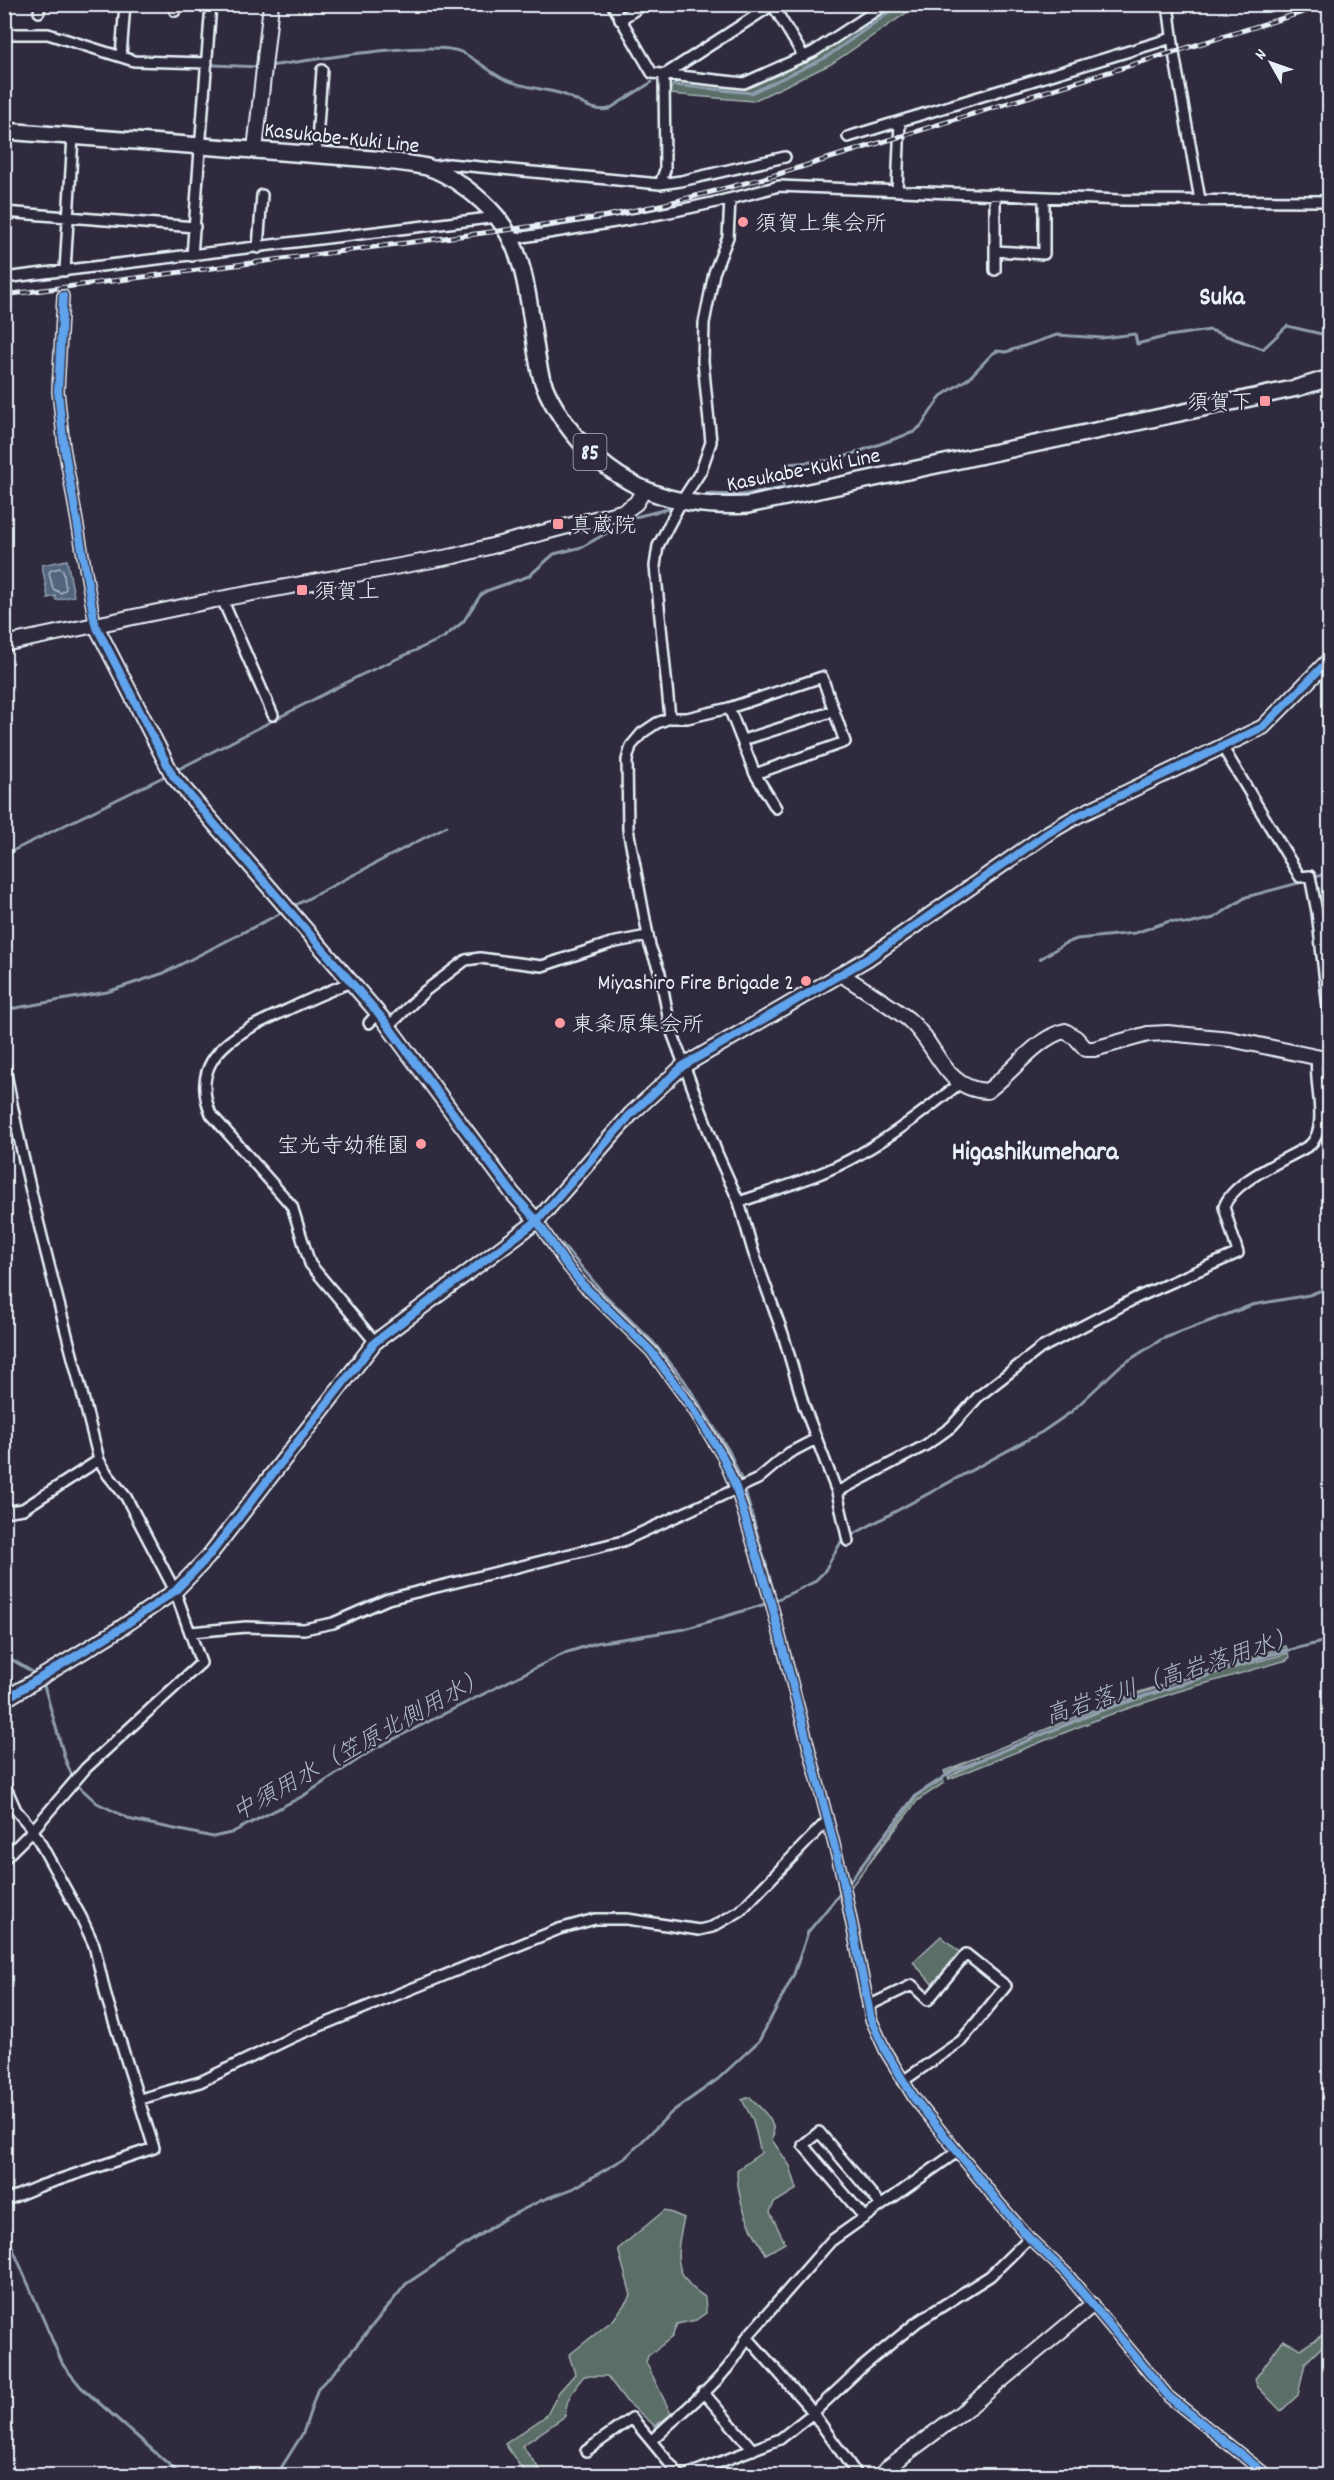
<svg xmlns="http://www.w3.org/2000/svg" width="1334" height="2480" viewBox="0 0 1334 2480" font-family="Dekko,'Klee One',sans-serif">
<rect width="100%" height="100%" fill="#2f2a3d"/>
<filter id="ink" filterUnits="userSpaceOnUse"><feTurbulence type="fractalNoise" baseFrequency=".0167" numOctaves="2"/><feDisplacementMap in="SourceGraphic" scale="12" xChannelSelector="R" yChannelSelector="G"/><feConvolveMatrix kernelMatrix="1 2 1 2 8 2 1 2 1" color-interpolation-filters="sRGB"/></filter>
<g filter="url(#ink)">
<!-- green -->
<path fill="#5b6e67" stroke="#a2b0b0" stroke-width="1.5" d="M 890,5 L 918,5 L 831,64 L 753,101 L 670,94 L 671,88 L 679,79 L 745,86 L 815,56 Z
M 1286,1646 L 1287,1649 L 1209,1671 L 1100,1707 L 968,1761 L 945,1774 L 944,1771 L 1130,1695 Z
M 1288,1653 L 1290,1657 L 1287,1660 L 1176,1692 L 1106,1716 L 949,1779 L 948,1777 L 975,1763 L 1099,1712 L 1224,1671 Z
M 943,1779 L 944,1783 L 918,1800 L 850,1888 L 918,1795 Z
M 941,1936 L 963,1955 L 936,1988 L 913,1962 Z
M 750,2097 C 762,2110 779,2122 772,2140 L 790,2166 L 797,2189 L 774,2203 L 770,2212 L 785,2243 L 766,2254 C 749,2227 737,2202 737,2170 L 761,2153 L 753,2120 L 742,2100 Z
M 665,2210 L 684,2218 C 676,2252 671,2276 705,2297 L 706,2313 L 696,2320 L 677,2324 L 672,2337 L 648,2356 L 646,2362 L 671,2414 L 655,2426 L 626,2401 L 607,2376 L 584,2376 C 573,2389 566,2399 565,2416 L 522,2446 L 544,2475 L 526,2475 L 505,2444 L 547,2415 L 559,2392 L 575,2374 L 569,2355 L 614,2319 L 631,2295 L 618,2249 Z
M 1324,2334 L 1327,2342 L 1305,2363 L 1298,2395 L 1281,2411 L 1257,2386 L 1255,2379 L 1283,2340 L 1301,2349 Z"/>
<!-- water -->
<path fill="#53667e" stroke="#8f9eaf" stroke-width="1.5" d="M 67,560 L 74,596 L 56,600 L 55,596 L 48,598 L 42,565 Z"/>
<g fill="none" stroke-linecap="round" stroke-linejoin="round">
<!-- shore -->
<path stroke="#acb9c7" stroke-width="1.5" d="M 60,568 L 63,570 L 66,589 L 61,593 L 53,589 L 49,573 L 51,570 Z"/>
<!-- stream -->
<path stroke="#8f9eaf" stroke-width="3" d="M 214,65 L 260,67
M 269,66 C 307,61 432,39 461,52 C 477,59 489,72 504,79 C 523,88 543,88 562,94 C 578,99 591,113 609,109 L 652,82
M 673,85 L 751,93 L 825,58 L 901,4
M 702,497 L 708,494 L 741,495 L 783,488 L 786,464 L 835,460 L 914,432 L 921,426 L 941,396 L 969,378 L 992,354 L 997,351 L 1006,352 L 1057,335 L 1102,338 L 1135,334 L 1137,344 L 1168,336 L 1210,330 L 1263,349 L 1287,326 L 1330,336
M 175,771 L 361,675 L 443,638 L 463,622 L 480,596 L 486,591 L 529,576 L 554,554 L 582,547 L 635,517 L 676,507
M 4,855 L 167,775
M 1313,878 L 1330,872
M 292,907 L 447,826
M 1040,959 L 1064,944 L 1077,939 L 1135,933 L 1170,921 L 1189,924 L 1214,918 L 1246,897 L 1306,881
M 4,1010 L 107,992 L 164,973 L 283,912
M 562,1244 L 604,1294 L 652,1341 L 684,1380 L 729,1451 L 741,1479
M 745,1491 L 776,1600 L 814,1582 L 824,1572 L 841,1542
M 852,1535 L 1042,1432 L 1071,1412 L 1120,1366 L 1162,1339 L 1252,1305 L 1309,1295 L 1330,1287
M 4,1655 L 36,1674
M 43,1682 L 65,1759 L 75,1783 L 97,1803 L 132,1820 L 213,1837 L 231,1833 L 303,1796 L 374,1749 L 565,1653 L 596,1643 L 685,1629 L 765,1604
M 847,1885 L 915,1796 L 953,1771 L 1100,1710 L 1270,1655 L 1330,1640
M 4,2228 L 63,2365 L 81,2387 L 182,2476
M 276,2476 L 303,2433 L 318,2388 L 338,2368 L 406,2284 L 504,2219 L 540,2201 L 574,2188 L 625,2158 L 673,2111 L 718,2079 L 759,2041 L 794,1974 L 808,1932 L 843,1890"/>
<!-- street casing -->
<g stroke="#e8f1f8" stroke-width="14">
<path id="street" d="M 612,4 L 652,73 L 744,83 L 813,52 L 886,4
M 772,4 L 804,57
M 1168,4 L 1175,59 L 1200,200
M 175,11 L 175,4
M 39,12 L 40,4
M 620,20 L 644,4
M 4,34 L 48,34 L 134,61 L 207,63
M 121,56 L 125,4
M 848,137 L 1172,38
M 316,155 L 322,70
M 431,167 L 449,164 L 660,184 L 665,170 L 664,75 L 774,4
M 660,184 L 681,181 L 785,157
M 897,191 L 900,121
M 995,194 L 995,270
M 730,200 L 728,237 L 714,273 L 704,323 L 703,361 L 711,442 L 701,471 L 681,502 L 658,546 L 655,566 L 670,718 L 657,723 L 642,733 L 631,746 L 627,760 L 628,829 L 650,946 L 660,973 L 670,1027 L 717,1153 L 739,1202 L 753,1251 L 783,1334 L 804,1406 L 837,1492 L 848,1541
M 4,212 L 195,227
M 510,239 C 601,225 691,211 779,186 L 1121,200 L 1330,201
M 258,248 L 262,195
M 995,251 L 1044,254 L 1044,197
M 192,256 L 211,4
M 65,271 L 73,136
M 4,278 L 497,217
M 63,296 L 58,391 L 64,447 L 95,624
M 222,599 L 273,715
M 729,708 L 822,677 L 845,742 L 755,774
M 670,718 L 687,718 L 729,708 L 755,774 L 776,808
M 743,740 L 834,711
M 1223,748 L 1300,877 L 1310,876 L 1317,912 L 1330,1025
M 351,982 C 329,991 308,1000 287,1010 C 242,1030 186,1055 211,1114 L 292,1206 L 310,1264 L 375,1342
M 369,1023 L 378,1013
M 389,1026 L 425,991 L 466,960 L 480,958 L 542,966 L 611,943 L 647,936
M 4,1062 C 28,1196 66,1327 99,1460 L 108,1475 L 126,1497 L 175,1591 L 201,1663 L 86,1768 L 33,1830 L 4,1859
M 739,1202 C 780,1188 823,1176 860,1154 C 895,1134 927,1109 959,1084
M 537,1221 L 563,1260 L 582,1284 L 651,1351 L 694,1410 L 723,1457 L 736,1488 L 772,1606 L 842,1875 L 871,2019 L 886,2052 L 914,2098 L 998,2202 L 1029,2238 L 1066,2273 L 1169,2397 L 1268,2476
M 837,1492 L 926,1445 L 951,1427 L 979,1396 L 1041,1348 L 1136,1298 L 1238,1253 L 1224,1207 C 1233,1180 1286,1160 1310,1145 C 1330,1126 1313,1084 1317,1057
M 4,1512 L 23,1509 L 99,1460
M 191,1632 L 246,1627 L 304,1629 L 333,1623 L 388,1599 L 623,1541 L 758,1479 L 789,1453 L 816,1439
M 4,1783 L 16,1810 L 33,1830 L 81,1917 L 94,1945 L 106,1996 L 154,2148 L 40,2186 L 4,2201
M 868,2006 L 912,1985 L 928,2000 L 966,1954 L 1006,1986 L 961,2041 L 903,2081
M 140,2099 L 200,2082 L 295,2036 L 559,1929 L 595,1919 L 627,1919 L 699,1930 L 712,1927 L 740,1911 L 828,1820
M 864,2217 L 803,2145 L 819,2132 L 881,2205
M 703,2392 L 753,2450
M 652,2440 C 684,2409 729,2378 747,2337
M 586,2451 L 632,2418 L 680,2476
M 684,2476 L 780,2439 L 813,2413 L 860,2369 L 917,2322 L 990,2276 L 1029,2238
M 858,2476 L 808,2406 L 747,2337 L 831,2241 L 957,2152"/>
</g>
<!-- secondary casing -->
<g stroke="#e8f1f8" stroke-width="18">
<path id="secondary" d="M 255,150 L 271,4
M 95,624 L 173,776 L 383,1019 L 513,1194 L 537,1221
M 4,644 L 215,600 L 454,556 L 625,511 L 636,503 L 644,490
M 842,975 C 864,989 887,1003 908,1019 C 938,1044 942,1089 987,1091 C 1011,1074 1037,1037 1065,1031 L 1076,1038 L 1086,1049 L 1094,1049 L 1148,1034 L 1167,1033 L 1230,1039 L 1330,1060
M 4,1700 L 118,1630 L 175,1591 L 208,1557 L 375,1342 L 537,1221 L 631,1114 L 683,1066 L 867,959 L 1048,833 L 1077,816 L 1263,727 L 1330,659
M 881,2476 L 887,2468 L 969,2407 L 1092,2305"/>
</g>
<!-- primary casing -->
<g stroke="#e8f1f8" stroke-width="20">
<path id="primary" d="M 4,131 L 373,159 C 391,162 410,163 427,167 C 451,174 481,198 497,217 C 531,259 529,322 540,372 C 545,394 559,415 572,432 C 618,490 677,509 748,505 L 1297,388 L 1330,378"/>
</g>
<!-- street -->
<use href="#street" stroke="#2f2a3d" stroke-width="9"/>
<!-- secondary -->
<use href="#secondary" stroke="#2f2a3d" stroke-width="14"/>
<!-- primary -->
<use href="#primary" stroke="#2f2a3d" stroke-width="15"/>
<!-- rail casing -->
<g stroke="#e8f1f8" stroke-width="5">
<path id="rail" d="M 4,295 L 506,230 L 607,216 L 665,204 L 772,176 L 1329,4"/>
</g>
<!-- rail -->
<use href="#rail" stroke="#2f2a3d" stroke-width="3" stroke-dasharray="9" stroke-linecap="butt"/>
<!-- cycleway casing -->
<g stroke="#2f2a3d" stroke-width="11">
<path id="cycleway" d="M 63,296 L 58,391 L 64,447 L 95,624 L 117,667 L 173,776 L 383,1019 L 513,1194 L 537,1221 L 563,1260 L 582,1284 L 651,1351 L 694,1410 L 723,1457 L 736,1488 L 772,1606 L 842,1875 L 871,2019 L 886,2052 L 914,2098 L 998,2202 L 1029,2238 L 1066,2273 L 1169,2397 L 1268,2476
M 4,1700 L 118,1630 L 175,1591 L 208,1557 L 375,1342 L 537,1221 L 631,1114 L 683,1066 L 867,959 L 1048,833 L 1077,816 L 1263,727 L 1330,659"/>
</g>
<!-- cycleway -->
<use href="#cycleway" stroke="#60a3ed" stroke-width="8"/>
</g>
</g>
<!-- markers -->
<g fill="#ff9aa2" stroke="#2f2a3d" stroke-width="2">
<circle cx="743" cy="222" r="6"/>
<rect x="1259" y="395" width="12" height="12" rx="3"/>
<rect x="552" y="518" width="12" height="12" rx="3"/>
<rect x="296" y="584" width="12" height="12" rx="3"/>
<circle cx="806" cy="981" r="6"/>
<circle cx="560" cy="1023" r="6"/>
<circle cx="421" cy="1144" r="6"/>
</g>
<g text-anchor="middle" stroke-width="4.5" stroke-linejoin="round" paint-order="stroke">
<!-- shield labels -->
<rect fill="#2f2a3d" stroke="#b0b5c0" stroke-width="1.5" x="573.5" y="434" width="33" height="36" rx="4.5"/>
<g font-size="21" font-weight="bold" fill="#e8f1f8">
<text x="590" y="459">85</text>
</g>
<!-- street labels -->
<g font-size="22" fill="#e8f1f8" stroke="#2f2a3d">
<text transform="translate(342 136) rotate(6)" y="8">Kasukabe-Kuki Line</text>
<text transform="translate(803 468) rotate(-11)" y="8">Kasukabe-Kuki Line</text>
</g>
<!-- poi labels -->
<g font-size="22" fill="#e8f1f8" stroke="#2f2a3d" text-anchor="start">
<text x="755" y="230">須賀上集会所</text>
<text x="1253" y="409" text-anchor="end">須賀下</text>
<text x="570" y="532">真蔵院</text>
<text x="314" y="598">須賀上</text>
<text x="794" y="989" text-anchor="end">Miyashiro Fire Brigade 2</text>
<text x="572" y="1031">東粂原集会所</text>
<text x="409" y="1152" text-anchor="end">宝光寺幼稚園</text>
</g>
<!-- water labels -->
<g font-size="24" font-style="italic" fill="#acb9c7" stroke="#2f2a3d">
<text transform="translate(1171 1675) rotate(-18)" y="8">高岩落川（高岩落用水）</text>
<text transform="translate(359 1744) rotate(-29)" y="8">中須用水（笠原北側用水）</text>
</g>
<!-- quarter labels -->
<g font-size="26" font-weight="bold" fill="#e8f1f8" stroke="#2f2a3d">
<text x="1222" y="304">Suka</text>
<text x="1035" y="1159">Higashikumehara</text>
</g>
</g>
<!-- margin -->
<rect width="1334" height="2480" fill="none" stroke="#2f2a3d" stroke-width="24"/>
<rect x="12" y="12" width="1310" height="2456" fill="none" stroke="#e8f1f8" stroke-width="2" filter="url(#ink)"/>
<!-- north arrow -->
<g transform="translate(1271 63) rotate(310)" stroke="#2f2a3d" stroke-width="4.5" paint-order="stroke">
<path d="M0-4.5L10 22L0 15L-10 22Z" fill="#e8f1f8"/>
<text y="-9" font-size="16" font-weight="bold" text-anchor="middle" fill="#e8f1f8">N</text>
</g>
</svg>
